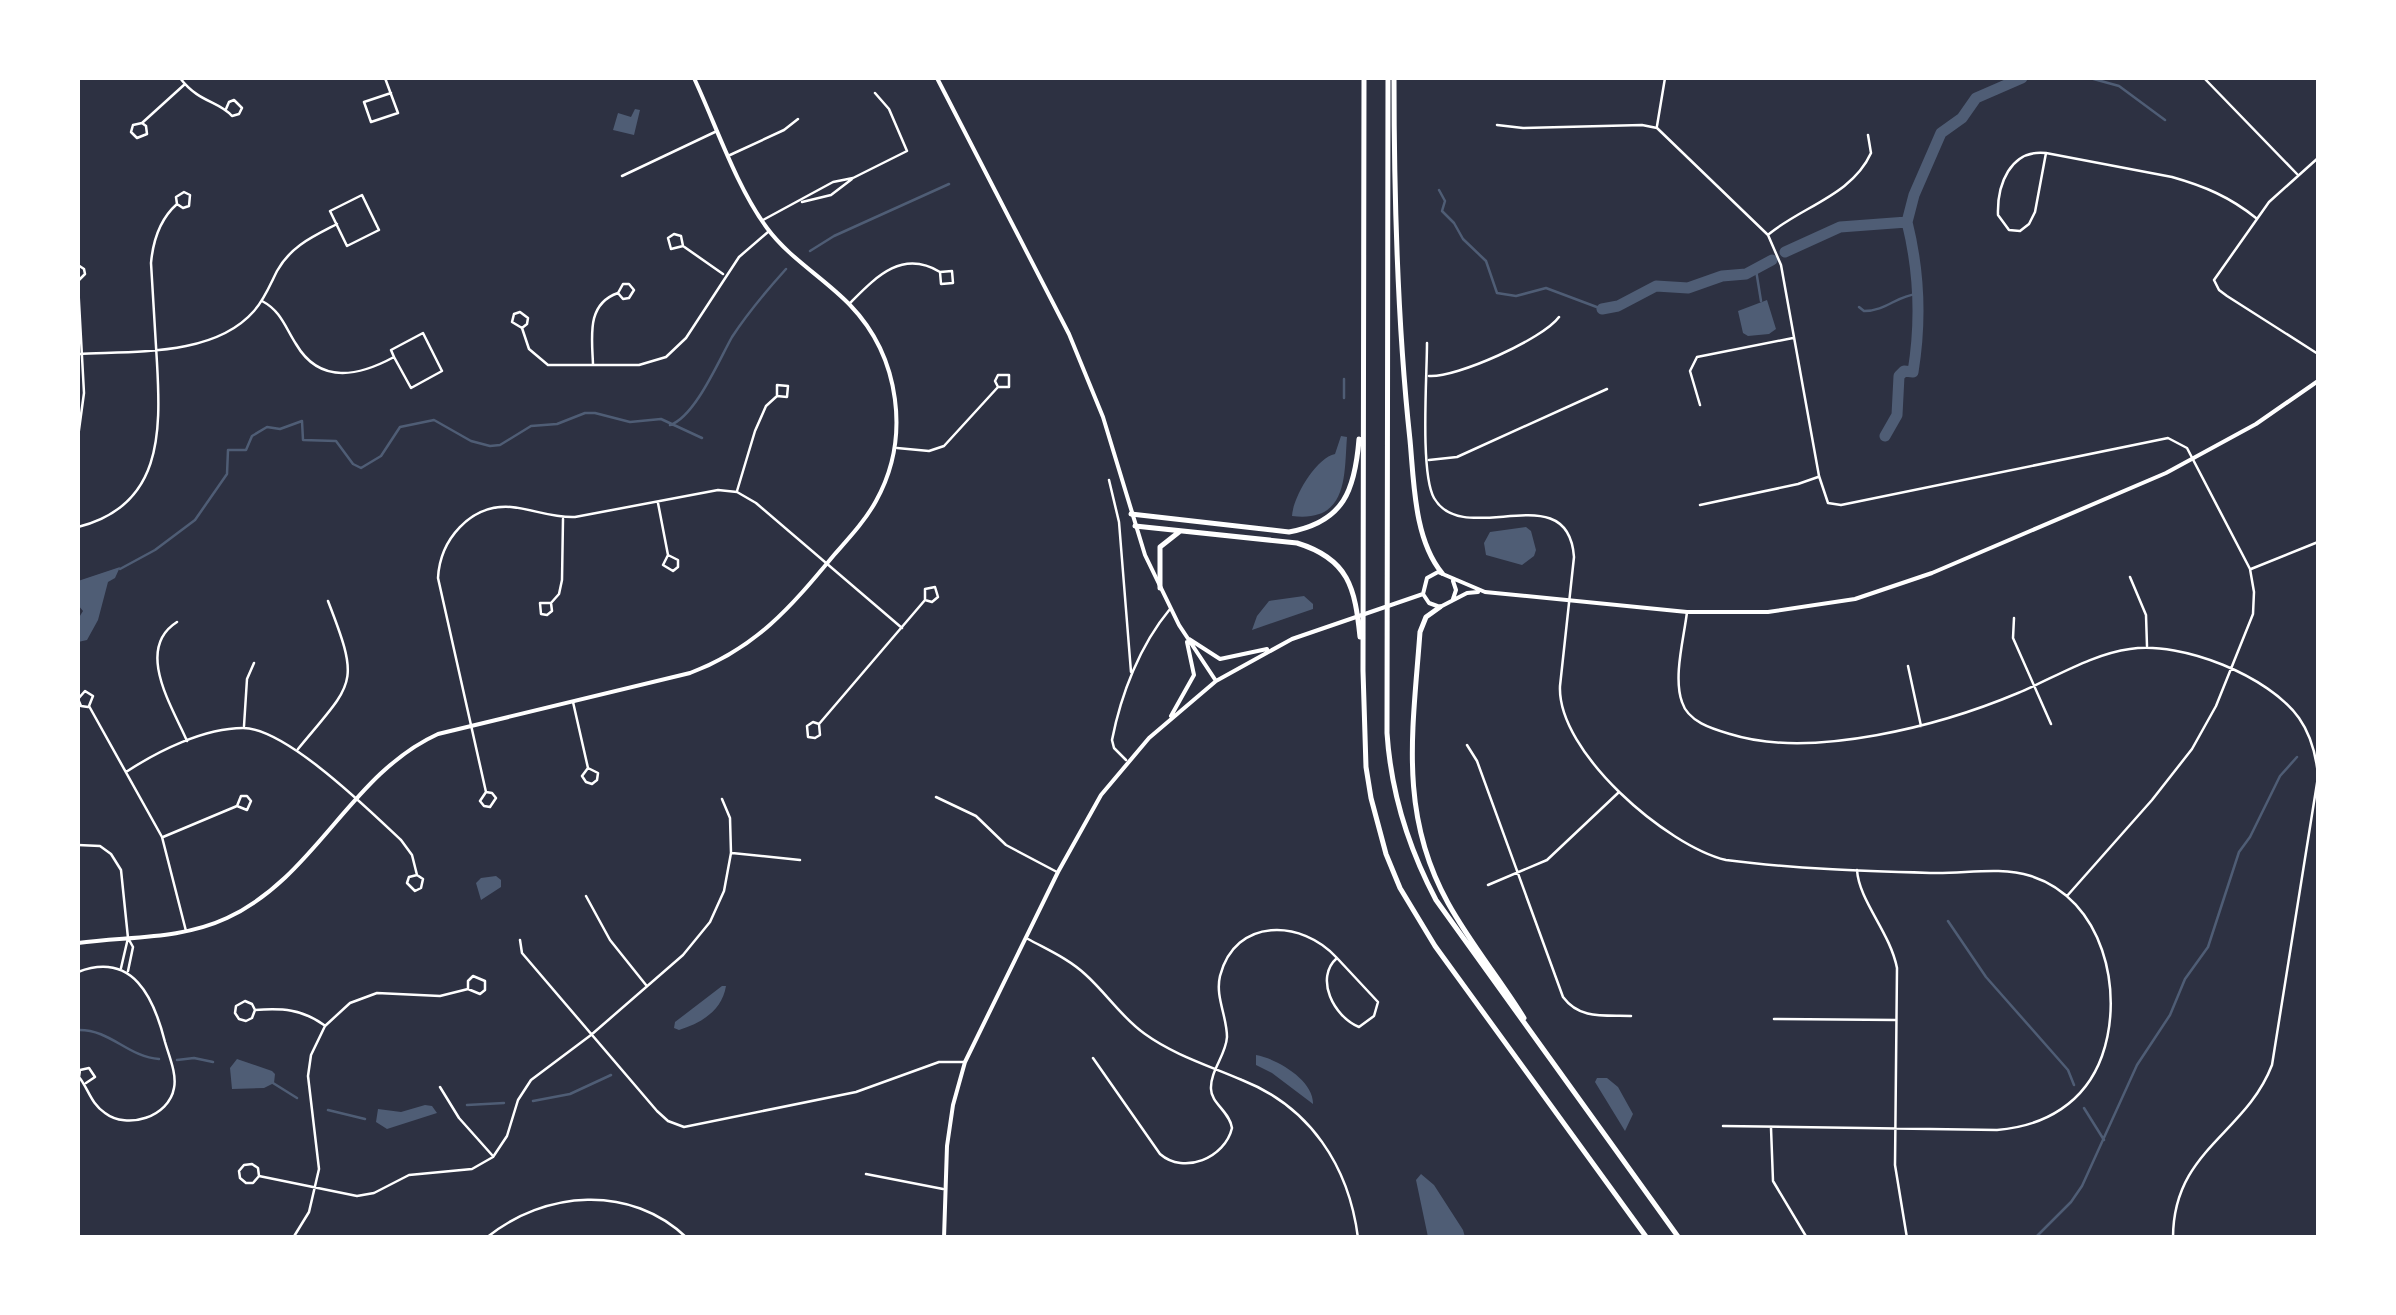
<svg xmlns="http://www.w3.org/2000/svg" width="2396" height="1315" viewBox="0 0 2396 1315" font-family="Georgia,serif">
<rect width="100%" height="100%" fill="#2d3142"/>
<!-- water -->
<path fill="#4f5d75" d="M 635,109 L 640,110 L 634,135 L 613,130 L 618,113 L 631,117 Z
M 1767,300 L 1776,329 L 1769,334 L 1748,336 L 1743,333 L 1738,311 Z
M 1341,436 L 1347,437 C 1344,474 1349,523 1292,516 C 1293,497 1316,458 1335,454 Z
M 1526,527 L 1531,531 L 1536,550 L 1534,556 L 1522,565 L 1486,555 L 1484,543 L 1490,532 Z
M 120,567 L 115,578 L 108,582 L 98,620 L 87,640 L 78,642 L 78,619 L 83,611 L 78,605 L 78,581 Z
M 1304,596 L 1313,604 L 1313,609 L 1252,630 L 1257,616 L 1269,601 Z
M 496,876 L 501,880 L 501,887 L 481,900 L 476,883 L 481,878 Z
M 722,986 L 726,986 C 722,1011 701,1023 679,1030 L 674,1028 L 675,1022 Z
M 1256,1055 C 1278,1059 1314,1081 1313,1104 L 1272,1073 L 1256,1065 Z
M 237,1059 L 272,1071 L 275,1074 L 274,1083 L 264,1088 L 232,1089 L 230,1068 Z
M 1607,1078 L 1618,1087 L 1633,1114 L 1625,1131 L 1595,1082 L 1597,1078 Z
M 425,1105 L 432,1106 L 437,1113 L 387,1129 L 376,1122 L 378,1109 L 401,1112 Z
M 1421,1174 L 1434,1185 L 1463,1230 L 1465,1237 L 1428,1237 L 1416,1180 Z"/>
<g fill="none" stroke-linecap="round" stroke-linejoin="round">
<!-- stream -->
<path stroke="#4f5d75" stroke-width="2.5" d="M 2090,78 L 2119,86 L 2165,120
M 1439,190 L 1445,201 L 1442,211 L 1454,223 L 1463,239 L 1486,261 L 1497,293 L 1516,296 L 1546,288 L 1602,309
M 810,251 L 834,236 L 949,184
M 1756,270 L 1761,301
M 1859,307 L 1864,311 C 1886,311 1896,296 1917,294
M 1344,379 L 1344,398
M 670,425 C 695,417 719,360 732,337 C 747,314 768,289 786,269
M 120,569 L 155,550 L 195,520 L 227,474 L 228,450 L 246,450 L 252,436 L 267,427 L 280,429 L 302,421 L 303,440 L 336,441 L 353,464 L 361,468 L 381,456 L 400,427 L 434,420 L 471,441 L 490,446 L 500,445 L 531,426 L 557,424 L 585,413 L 595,413 L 630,422 L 661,419 L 702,438
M 1948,921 L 1986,977 L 2068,1070 L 2074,1085
M 78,1030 C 110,1029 128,1057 159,1059
M 177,1060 L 194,1058 L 213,1062
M 273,1083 L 297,1098
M 533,1101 L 570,1094 L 611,1075
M 467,1105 L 504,1103
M 2084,1108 L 2104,1140
M 328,1110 L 365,1119
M 2035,1238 L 2071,1202 L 2082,1186 L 2137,1065 L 2170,1015 L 2185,979 L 2208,947 L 2239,852 L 2250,837 L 2280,776 L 2297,757"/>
<!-- river -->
<path stroke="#4f5d75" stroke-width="11" d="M 1785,252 L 1840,227 L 1907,222 L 1914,195 L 1941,133 L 1962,118 L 1976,98 L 2022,78
M 1602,309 L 1618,306 L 1656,286 L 1688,288 L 1722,276 L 1746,274 L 1772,260
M 1885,436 L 1897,415 L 1899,376 L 1904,371 L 1913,372 C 1921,323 1919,270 1907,222"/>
<!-- minor -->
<path stroke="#fff" stroke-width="2.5" d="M 180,78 C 199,103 219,101 232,116 L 239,114 L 242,108 L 234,100 L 229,102 L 226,109
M 385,78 L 398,113 L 371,122 L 364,102 L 391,93
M 2204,78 L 2297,174
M 142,123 L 146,126 L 147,134 L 137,138 L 131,132 L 133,125 L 142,123 L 185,84
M 1497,125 L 1523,128 L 1642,125 L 1657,128 L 1768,235 L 1781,265 L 1819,476 L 1828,503 L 1841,505 L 2168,438 L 2187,448 L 2250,569 L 2254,592 L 2253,614 L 2216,706 L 2192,749 L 2152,800 L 2067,896
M 1657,126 L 1665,78
M 2046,153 L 2035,212 L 2029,224 L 2020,231 L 2009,230 L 1998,215 C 1997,185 2010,149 2046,153 L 2172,177 C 2204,186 2230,197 2256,218
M 730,155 L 784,130 L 798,119
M 2318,158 L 2269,202 L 2214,280 L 2219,290 L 2227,296 L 2318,354
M 622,176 L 717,131
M 362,195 L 379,230 L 347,246 L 330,211 Z
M 802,202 L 831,195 L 852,179
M 763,220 L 833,182 L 853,178 L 907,151 L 889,109 L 875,93
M 1769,234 C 1803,206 1852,195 1871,153 L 1868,135
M 683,246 L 671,249 L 668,238 L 674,234 L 681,236 L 683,246 L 723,274
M 78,265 L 84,269 L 85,274 L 78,281
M 78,284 L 84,393 L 78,437
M 262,301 C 281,311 285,327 296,344 C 320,385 359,376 394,357 L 391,350 L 423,333 L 442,371 L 411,388 L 394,357
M 850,303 C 876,277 902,249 940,272 L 941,284 L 953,283 L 952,271 L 940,272
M 522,328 L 512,322 L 514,314 L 520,312 L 528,318 L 527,324 L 522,328 L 529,349 L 548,365 L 639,365 L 666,357 L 686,338 L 739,257 L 768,232
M 1427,343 C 1427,376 1420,473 1434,498 C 1464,550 1568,474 1574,557 L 1560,686 C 1557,752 1667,846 1726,860 C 1794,869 1864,871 1932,873 C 1965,874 1999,866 2031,876 C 2103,899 2125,991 2102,1056 C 2085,1103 2045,1126 1997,1130 L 1723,1126
M 78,354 C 132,351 214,357 254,311 C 264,300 270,285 277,271 C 291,246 312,237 337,224
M 593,364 C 592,337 586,304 618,293 L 623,299 L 629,298 L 634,290 L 629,284 L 623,284 L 618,293
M 1429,376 C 1456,378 1543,339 1559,317
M 1700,405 L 1690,371 L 1697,357 L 1793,338
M 78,443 L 78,450
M 897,448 L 929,451 L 944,446 L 998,387 L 1009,387 L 1009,375 L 998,375 L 995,381 L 998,387
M 1429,460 L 1457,457 L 1607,389
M 1109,480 L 1119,522 L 1131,672
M 737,491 L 755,431 L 766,406 L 777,396 L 777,385 L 788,386 L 787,397 L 777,396
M 658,503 L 668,555 L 663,565 L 673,571 L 678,567 L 678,560 L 668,555
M 1700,505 L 1798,484 L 1818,477
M 78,527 C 162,506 161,433 157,363 C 155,330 153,296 151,263 C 153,241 160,219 177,204 L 176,197 L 184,192 L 190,195 L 189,206 L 183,208 L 177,204
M 2251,569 L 2318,542
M 2130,577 L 2146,615 L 2147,646
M 551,603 L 540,603 L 541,614 L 547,615 L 552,611 L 551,603 L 559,594 L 562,580 L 563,519
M 1687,612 C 1684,638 1673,677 1682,702 C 1688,722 1713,729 1730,734 C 1812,760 1942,725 2018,693 C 2054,678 2092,654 2130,649 C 2182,641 2269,676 2299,718 C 2311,735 2316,755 2318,775
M 2014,618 L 2013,638 L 2051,724
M 177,622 C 134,649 173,708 187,741
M 1908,666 L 1921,726
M 78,699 L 85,691 L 93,696 L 89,706 L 162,837 L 186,931
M 78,699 L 81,706 L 88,707
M 573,702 L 588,768 L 598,773 L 597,780 L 592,784 L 586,782 L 582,776 L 588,768
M 819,724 L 813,722 L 807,726 L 808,737 L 815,738 L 820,735 L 819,724 L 925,600 L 925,589 L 935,587 L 938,597 L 932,602 L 925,600
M 244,726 L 247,679 L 254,663
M 1467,745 L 1477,761 L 1563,997 C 1580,1020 1605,1015 1631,1016
M 298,749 C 354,681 361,686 328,601
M 1126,760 L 1114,748 L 1112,740 C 1121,694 1140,645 1170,609
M 126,772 C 158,751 204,728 243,728 C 286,728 369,810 401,840 L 412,855 L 417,875 L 423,879 L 421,888 L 415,891 L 407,883 L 409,877 L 417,875
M 486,792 L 480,801 L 484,806 L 490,807 L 496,798 L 492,793 L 486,792 L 438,578 C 440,540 470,504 511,507 C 533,509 552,518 575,517 L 718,490 L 737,492 L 756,503 L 902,628
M 936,797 L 976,816 L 1006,845 L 1057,872
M 163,837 L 237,806 L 247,810 L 251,801 L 247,796 L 241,796 L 237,806
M 78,845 L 100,846 L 111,854 L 121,870 L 128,938 L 133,947 L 128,971
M 732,853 L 800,860
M 1857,870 C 1859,901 1890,932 1897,968 L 1895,1165 L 1907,1238
M 1488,885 L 1547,860 L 1618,793
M 586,896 L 610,940 L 646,985
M 1028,939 C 1048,950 1069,959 1086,975 C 1107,994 1122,1018 1145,1034 C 1174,1055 1210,1066 1242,1080 C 1310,1107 1349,1166 1358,1238
M 520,940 L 522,953 L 657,1111 L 668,1121 L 684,1127 L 856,1092 L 939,1062 L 964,1062
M 121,968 L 128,938
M 78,972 C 133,951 154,998 165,1042 C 169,1056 177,1074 174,1088 C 169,1117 127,1130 105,1113 C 91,1104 88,1088 79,1077 L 80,1070 L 89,1068 L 95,1077 L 86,1083
M 255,1010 L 252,1004 L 245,1001 L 236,1006 L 235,1013 L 239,1019 L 246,1021 L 252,1018 L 255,1010 C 282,1008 302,1009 324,1025
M 1774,1019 L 1896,1020
M 1093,1058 L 1160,1154 C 1184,1175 1225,1158 1232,1128 C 1230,1112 1211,1103 1211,1089 C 1210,1071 1226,1055 1227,1037 C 1227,1016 1215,997 1220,976 C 1235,917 1302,919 1337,958 C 1314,978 1334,1017 1359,1027 L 1374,1016 L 1378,1002 L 1337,958
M 440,1087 L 459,1118 L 492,1155
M 1771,1128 L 1773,1181 L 1807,1238
M 866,1174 L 943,1189
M 259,1176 L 253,1183 L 246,1183 L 240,1178 L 239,1171 L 244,1165 L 252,1164 L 258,1168 L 259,1176 L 357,1196 L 374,1193 L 409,1175 L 472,1169 L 493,1157 L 507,1136 L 518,1100 L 531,1080 L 591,1035 L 683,955 L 710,922 L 724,891 L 731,853 L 730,818 L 722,799
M 293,1238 L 309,1212 L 319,1169 L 308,1076 L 311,1055 L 325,1026 L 350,1003 L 377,993 L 440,996 L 468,989 L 480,994 L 485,990 L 485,981 L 473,976 L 468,981 L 468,989
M 486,1238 C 545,1190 631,1184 687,1238
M 2173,1238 C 2173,1150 2245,1135 2272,1065 L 2318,777"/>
<!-- tertiary -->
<path stroke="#fff" stroke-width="4" d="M 78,943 C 128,936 180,940 227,918 C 316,877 350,774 438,734 L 690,673 C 756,648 790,608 834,555 C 849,538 865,521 876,501 C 911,438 900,357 850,305 C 824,278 789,258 767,228 C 736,186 716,125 694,78"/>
<!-- secondary -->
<path stroke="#fff" stroke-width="4" d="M 937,78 L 1069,334 L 1103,417 L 1145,555 L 1179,625 L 1216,681
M 1423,594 L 1427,578 L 1438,572 L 1485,592 L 1687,612 L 1768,612 L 1855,599 L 1932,573 L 2166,473 L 2256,424 L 2318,381
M 1423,594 L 1429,603 L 1440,607 L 1467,593 L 1478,592
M 1453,599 L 1456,590 L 1453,581
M 1189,639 L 1220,659 L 1267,649
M 1171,716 L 1194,675 L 1187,642
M 944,1238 L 947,1146 L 953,1105 L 965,1062 L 1058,872 L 1101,795 L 1149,738 L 1216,681 L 1292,639 L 1423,594"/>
<!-- motorway -->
<path stroke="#fff" stroke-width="5" d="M 1364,78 L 1363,671 L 1366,767 L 1371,798 L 1386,854 L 1400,888 L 1435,946 L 1647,1238
M 1388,78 L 1387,733 C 1391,793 1408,847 1436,900 L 1679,1238
M 1394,78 C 1394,198 1397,320 1410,440 C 1414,482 1414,539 1442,573
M 1131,514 L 1289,532 C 1344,522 1355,490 1359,439
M 1135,526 L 1297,543 C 1349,559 1355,588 1360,637
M 1160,588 L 1160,547 L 1179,532
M 1440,607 L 1426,617 L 1420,632 C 1413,729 1398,813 1448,903 C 1470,943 1500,979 1524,1018"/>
</g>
<!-- border -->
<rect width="2396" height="1315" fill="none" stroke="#ffffff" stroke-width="160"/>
</svg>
